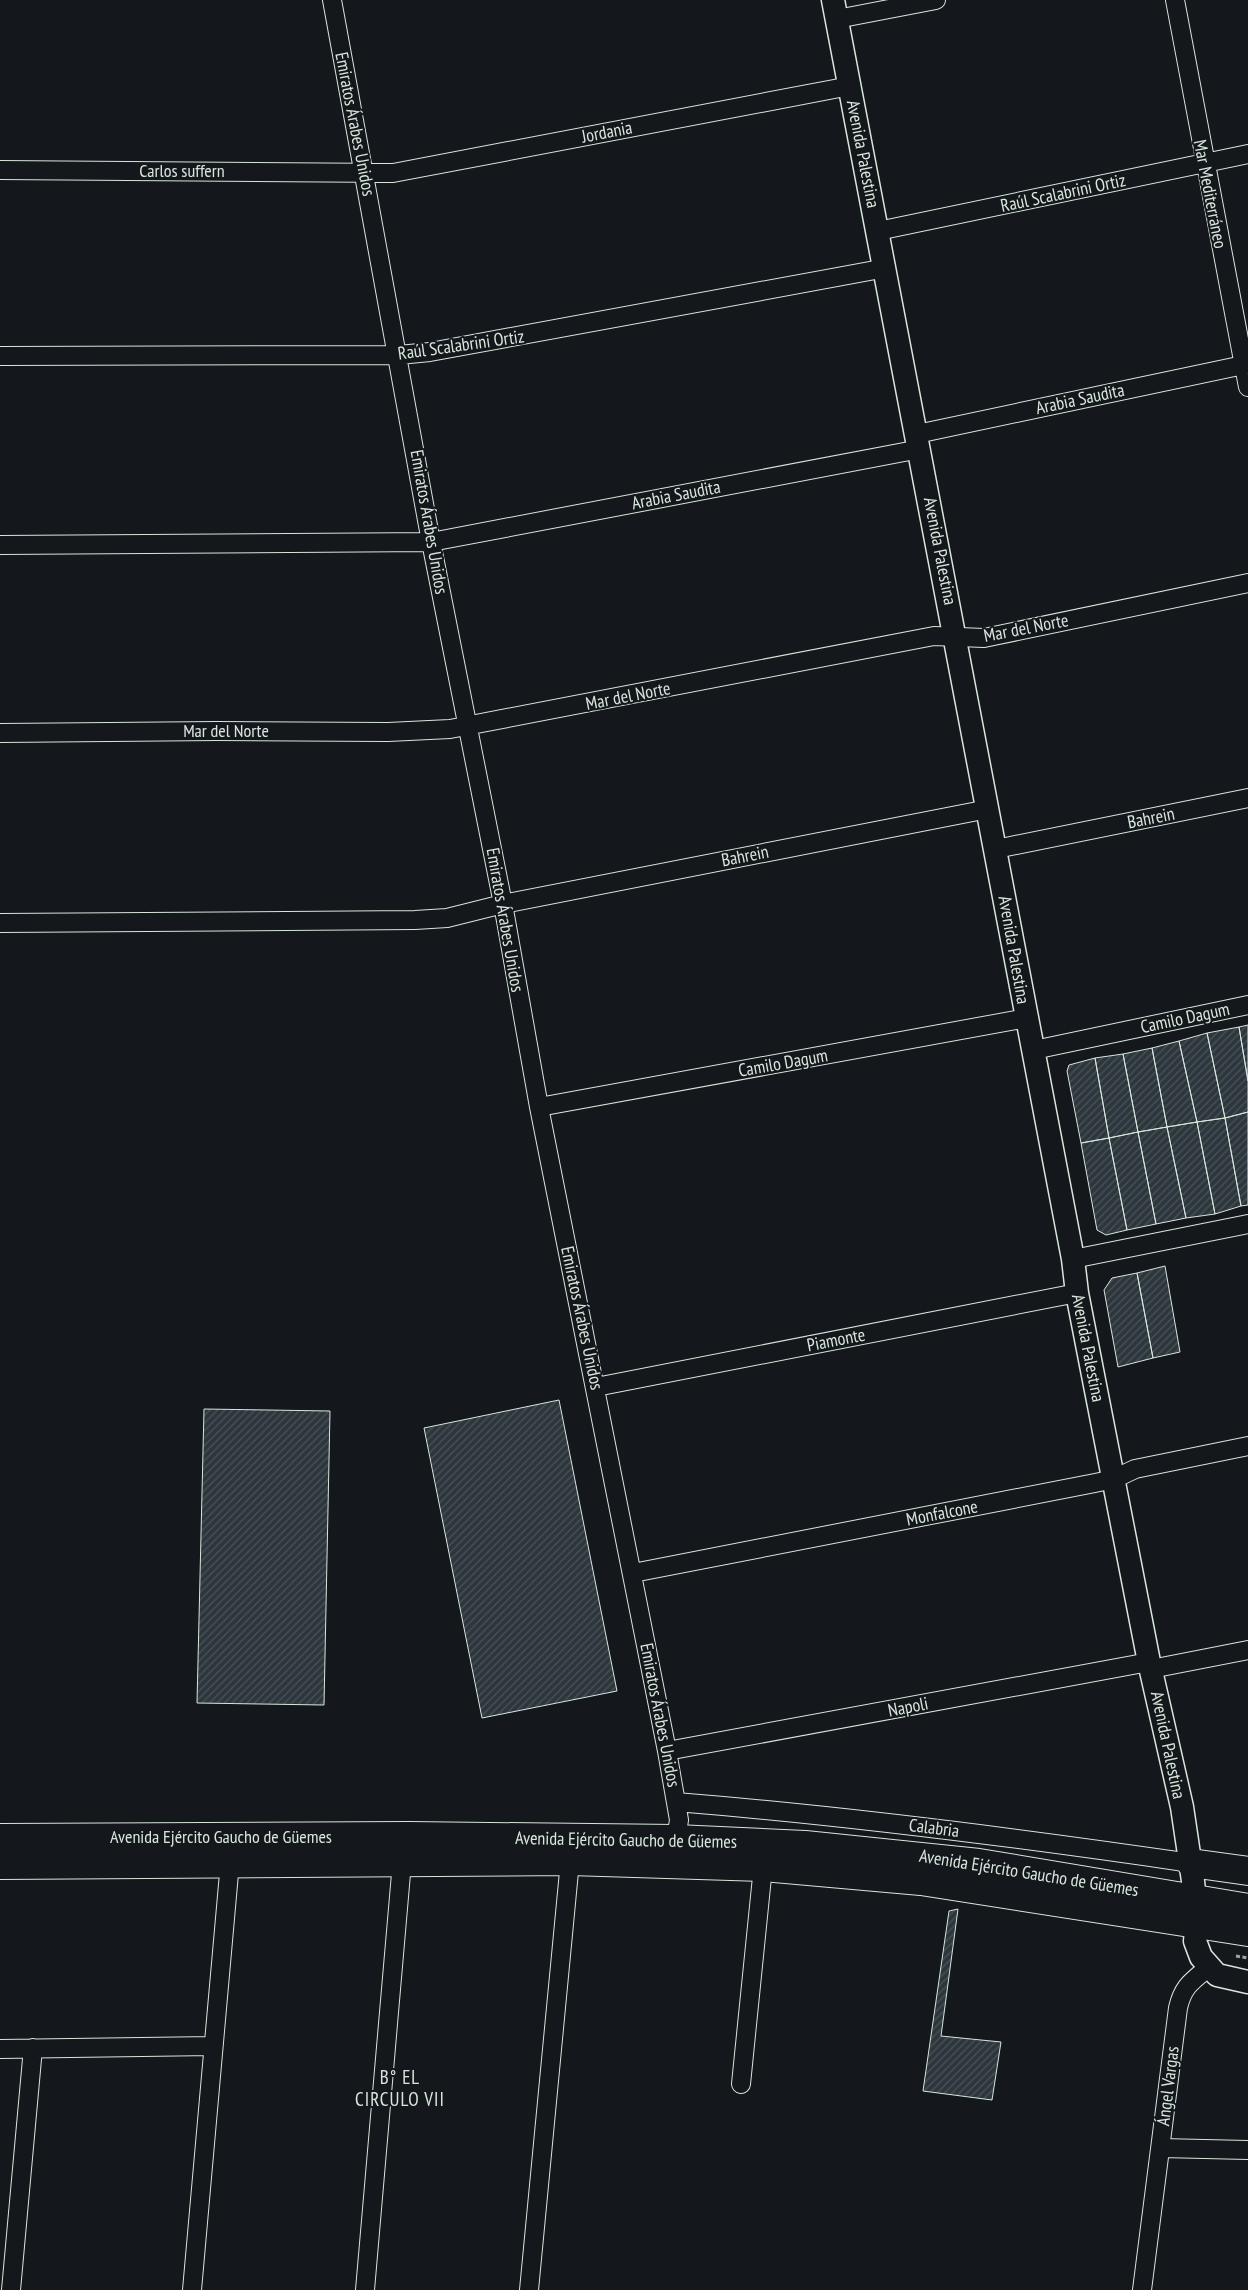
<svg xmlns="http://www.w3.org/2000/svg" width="1248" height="2290" viewBox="0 0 1248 2290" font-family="'PT Sans Narrow',sans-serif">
<defs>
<pattern id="building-hatch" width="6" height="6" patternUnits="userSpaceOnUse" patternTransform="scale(1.25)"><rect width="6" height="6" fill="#2c363c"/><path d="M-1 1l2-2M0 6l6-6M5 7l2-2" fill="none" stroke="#4a5358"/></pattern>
</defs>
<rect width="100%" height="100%" fill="#14181c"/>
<!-- building -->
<path fill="url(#building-hatch)" stroke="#d8e6dc" d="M 1248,1025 L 1248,1081 L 1239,1027 Z
M 1239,1027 L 1248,1081 L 1248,1112 L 1225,1118 L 1207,1033 Z
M 1207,1033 L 1225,1118 L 1197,1122 L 1179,1041 Z
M 1179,1041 L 1197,1122 L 1167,1127 L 1152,1048 Z
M 1152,1048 L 1167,1127 L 1138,1132 L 1123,1054 Z
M 1123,1054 L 1138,1132 L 1109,1138 L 1095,1058 Z
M 1095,1058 L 1109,1138 L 1081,1143 L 1067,1071 L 1069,1065 Z
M 1248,1112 L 1248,1205 L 1241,1206 L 1225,1118 Z
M 1225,1118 L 1241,1206 L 1215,1214 L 1197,1122 Z
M 1197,1122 L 1215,1214 L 1186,1218 L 1167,1127 Z
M 1167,1127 L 1186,1218 L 1156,1224 L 1138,1132 Z
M 1138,1132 L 1156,1224 L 1127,1230 L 1109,1138 Z
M 1109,1138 L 1127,1230 L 1106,1235 L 1097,1230 L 1081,1143 Z
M 1165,1266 L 1180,1352 L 1153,1358 L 1137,1273 Z
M 1137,1273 L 1153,1358 L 1118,1367 L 1104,1290 L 1112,1278 Z
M 559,1400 L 617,1691 L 482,1718 L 424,1428 Z
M 204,1409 L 330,1411 L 324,1705 L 197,1703 Z
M 958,1909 L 941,2036 L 1001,2042 L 992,2100 L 923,2091 L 949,1911 Z"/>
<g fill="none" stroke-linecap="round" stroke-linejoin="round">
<!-- minor casing -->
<g stroke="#d8e6dc" stroke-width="20">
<path id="minor" d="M 332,0 L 431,542 L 503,904 L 539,1107 L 667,1751 L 679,1820 L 676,1839
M 1175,0 L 1248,387
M 837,19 L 936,0
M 0,170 L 393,173 L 850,86
M 878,231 L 1248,154
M 0,356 L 399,355 L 430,352 L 886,268
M 917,434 L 1248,364
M 0,545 L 431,542 L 920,449
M 0,733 L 217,731 L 388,732 L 450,729 L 934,636 L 984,638 L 1248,583
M 996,849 L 1248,798
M 0,923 L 415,920 L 447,918 L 503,904 L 988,809
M 1034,1050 L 1248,1005
M 539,1107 L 1027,1018
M 1073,1259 L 1248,1224
M 596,1387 L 1077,1293
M 633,1573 L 1095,1483 L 1114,1479 L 1135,1469 L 1248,1446
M 1151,1669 L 1248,1650
M 667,1751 L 1149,1662
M 676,1802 C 849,1816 1020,1838 1191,1863
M 0,2049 L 212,2046
M 741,2084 L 763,1867
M 1161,2148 L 1248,2150
M 11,2290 L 33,2048
M 192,2290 L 230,1862
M 365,2290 L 402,1862
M 529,2290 L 570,1861
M 1142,2290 L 1178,2008 C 1183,1986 1192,1981 1209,1967"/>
</g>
<!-- tertiary casing -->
<g stroke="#d8e6dc" stroke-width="25">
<path id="tertiary" d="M 833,0 L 1073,1259 L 1077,1293 L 1149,1662 L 1182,1807 L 1193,1881 L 1197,1922 L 1195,1941 L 1201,1957 L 1217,1975 L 1248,1982"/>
</g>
<!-- primary casing -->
<g stroke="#d8e6dc" stroke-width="30">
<path id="primary" d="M 0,1838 L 409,1836 L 676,1839 L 805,1845 L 979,1863 L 1248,1908
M 1191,1863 L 1248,1871
M 0,1865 L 570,1861 L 763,1867 L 921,1881 L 1248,1932"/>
</g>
<!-- path -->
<path stroke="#9da8a2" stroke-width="3" stroke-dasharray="4 2.5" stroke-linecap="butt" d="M 1236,1956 L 1248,1958"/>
<!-- minor -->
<use href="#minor" stroke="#14181c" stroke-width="18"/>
<!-- tertiary -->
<use href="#tertiary" stroke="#14181c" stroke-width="22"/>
<!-- primary -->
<use href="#primary" stroke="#14181c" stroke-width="28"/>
</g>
<g text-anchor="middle" stroke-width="4" stroke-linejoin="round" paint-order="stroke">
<!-- street labels -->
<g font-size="18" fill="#d8e6dc" stroke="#14181c">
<text transform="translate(355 124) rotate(79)" y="6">Emiratos Árabes Unidos</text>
<text transform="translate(607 132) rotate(-11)" y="6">Jordania</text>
<text transform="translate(863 154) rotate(79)" y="6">Avenida Palestina</text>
<text x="182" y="177">Carlos suffern</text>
<text transform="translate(1063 193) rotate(-12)" y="6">Raúl Scalabrini Ortiz</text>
<text transform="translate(1210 194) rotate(79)" y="6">Mar Mediterráneo</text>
<text transform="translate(461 345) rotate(-8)" y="6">Raúl Scalabrini Ortiz</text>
<text transform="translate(1080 399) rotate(-12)" y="6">Arabia Saudita</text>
<text transform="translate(676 495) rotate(-11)" y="6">Arabia Saudita</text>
<text transform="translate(429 522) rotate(80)" y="6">Emiratos Árabes Unidos</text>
<text transform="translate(940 551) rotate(79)" y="6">Avenida Palestina</text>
<text transform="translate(1026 628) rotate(-11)" y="6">Mar del Norte</text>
<text transform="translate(628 696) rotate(-11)" y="6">Mar del Norte</text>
<text x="226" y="737">Mar del Norte</text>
<text transform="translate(1151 818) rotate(-11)" y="6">Bahrein</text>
<text transform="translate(745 856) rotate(-11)" y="6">Bahrein</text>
<text transform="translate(505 920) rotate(80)" y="6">Emiratos Árabes Unidos</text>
<text transform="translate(1014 950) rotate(80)" y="6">Avenida Palestina</text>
<text transform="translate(1185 1018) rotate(-12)" y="6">Camilo Dagum</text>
<text transform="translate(783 1063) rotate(-10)" y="6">Camilo Dagum</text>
<text transform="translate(582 1318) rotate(78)" y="6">Emiratos Árabes Unidos</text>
<text transform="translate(836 1340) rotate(-11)" y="6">Piamonte</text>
<text transform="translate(1088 1348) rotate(79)" y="6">Avenida Palestina</text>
<text transform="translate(942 1513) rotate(-11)" y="6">Monfalcone</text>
<text transform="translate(908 1707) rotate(-11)" y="6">Napoli</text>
<text transform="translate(660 1715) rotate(79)" y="6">Emiratos Árabes Unidos</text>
<text transform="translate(1168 1745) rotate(78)" y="6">Avenida Palestina</text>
<text transform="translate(934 1828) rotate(7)" y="6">Calabria</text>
<text x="221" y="1843">Avenida Ejército Gaucho de Güemes</text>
<text transform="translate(626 1840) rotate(1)" y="6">Avenida Ejército Gaucho de Güemes</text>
<text transform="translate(1029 1873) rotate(9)" y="6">Avenida Ejército Gaucho de Güemes</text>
<text transform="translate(1168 2086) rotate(-83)" y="6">Ángel Vargas</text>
</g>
<!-- neighbourhood labels -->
<g font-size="19" letter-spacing="1" fill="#d8e6dc" stroke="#14181c">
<text x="400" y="2084">B° EL<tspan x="400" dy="22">CIRCULO VII</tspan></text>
</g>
</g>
</svg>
